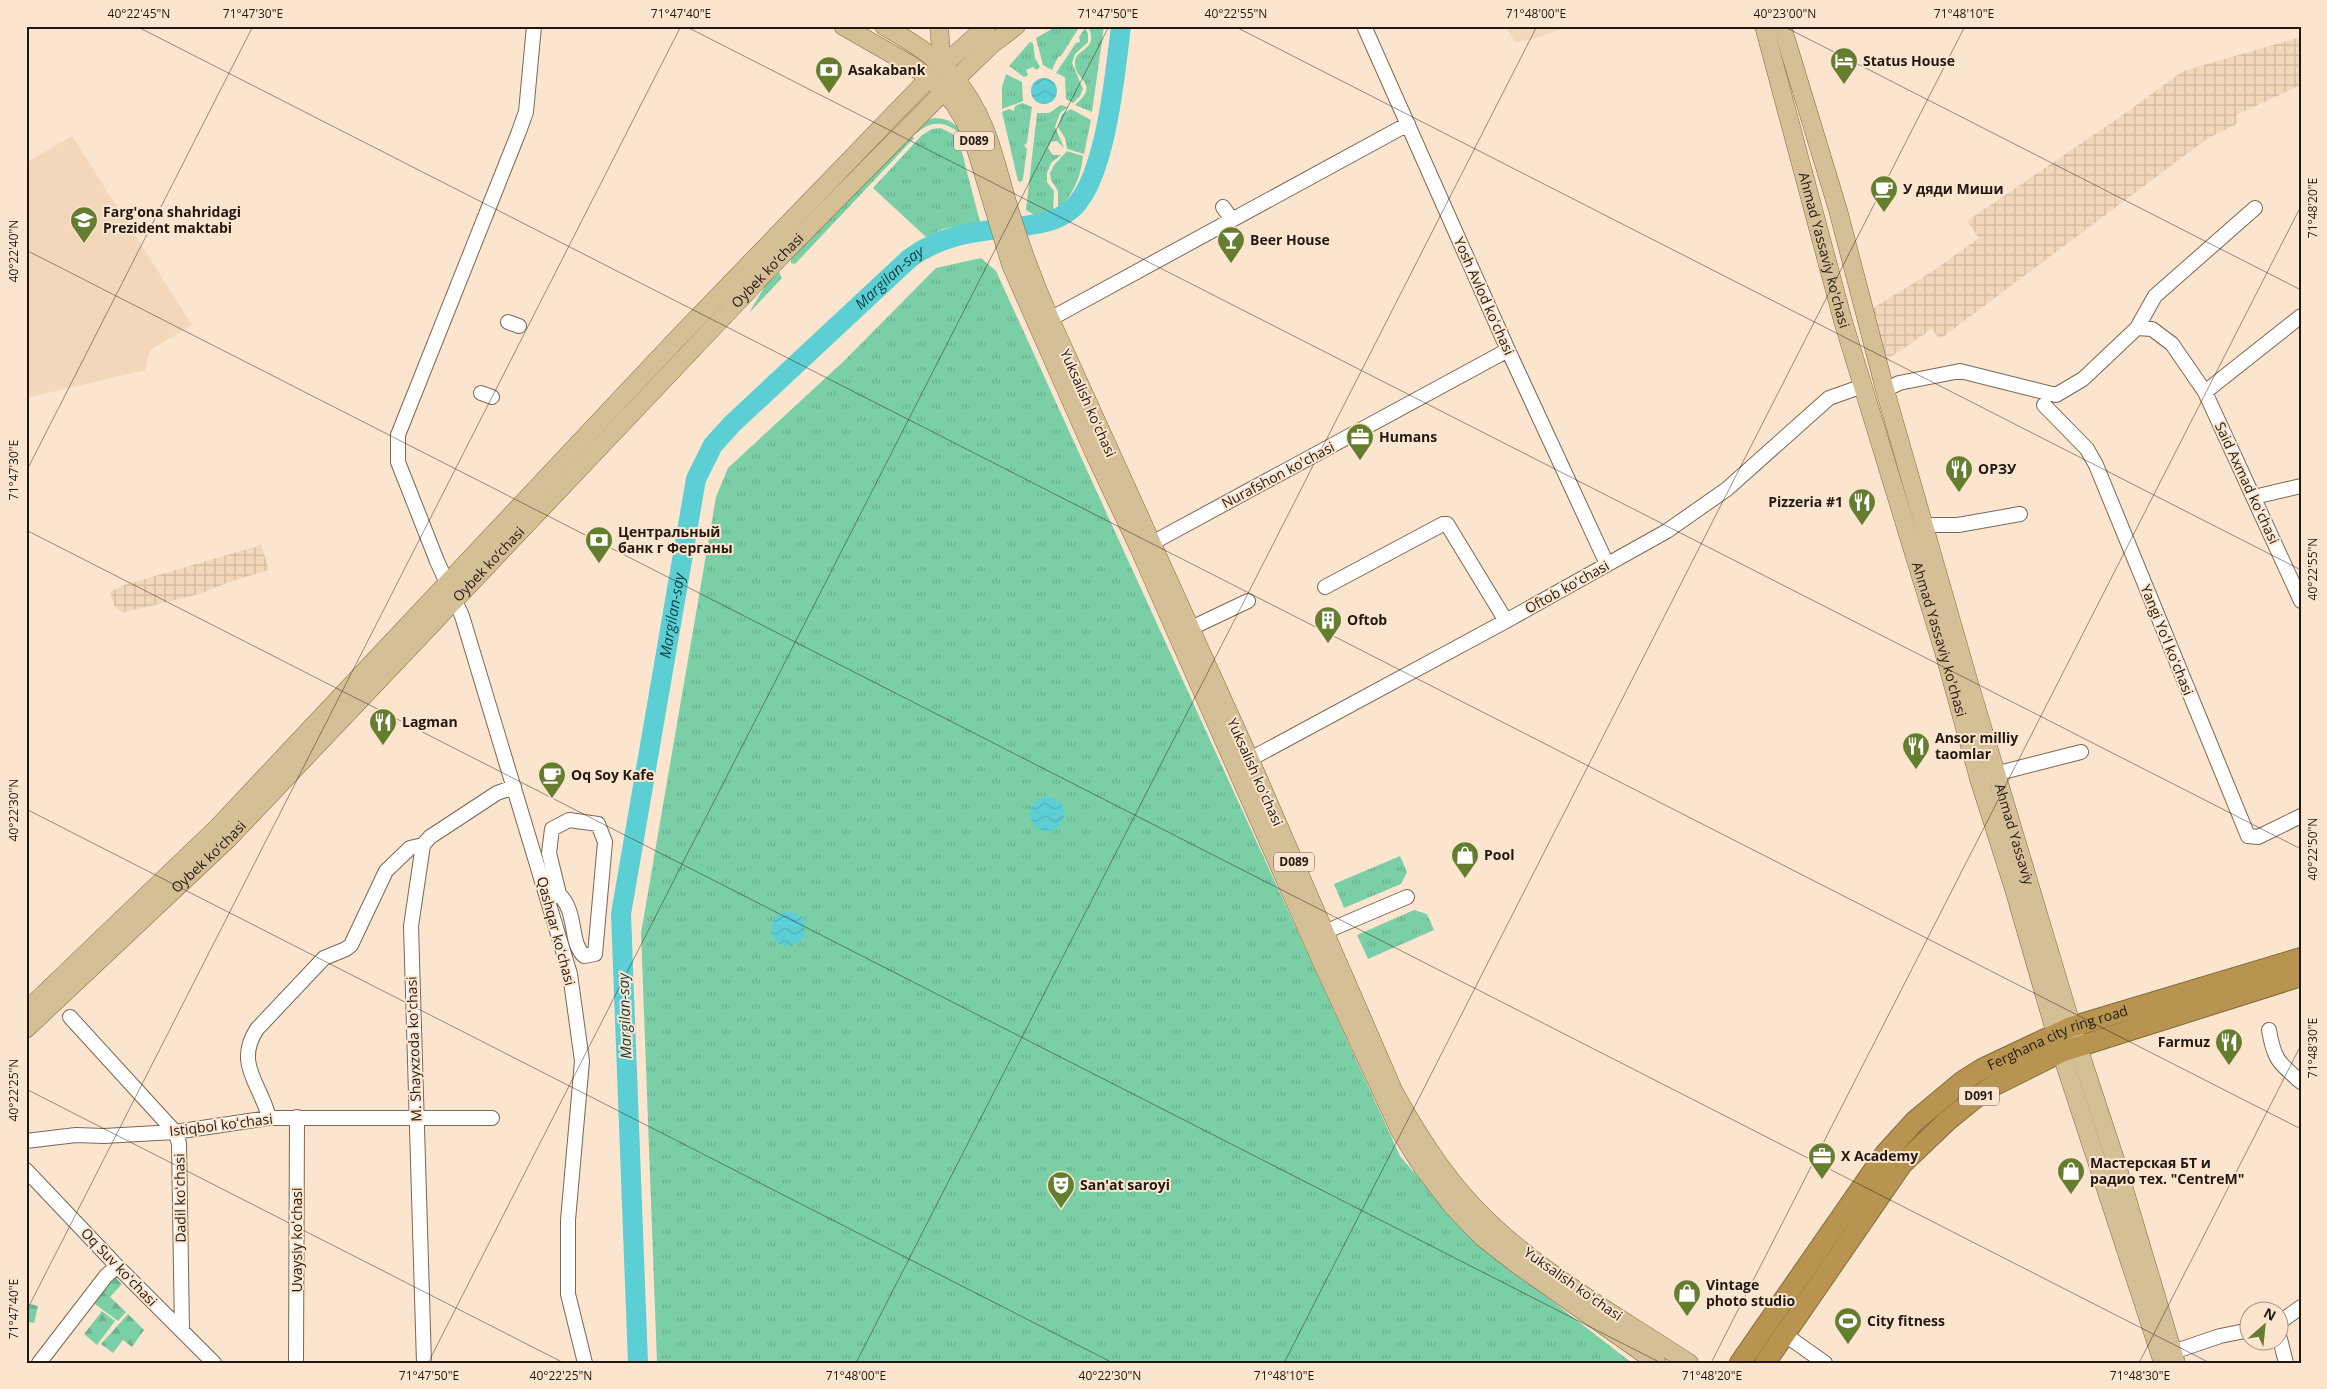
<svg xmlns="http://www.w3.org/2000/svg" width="2327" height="1389" viewBox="0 0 2327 1389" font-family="'Open Sans',sans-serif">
<defs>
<pattern id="industrial-grid" width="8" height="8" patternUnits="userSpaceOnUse" patternTransform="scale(1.25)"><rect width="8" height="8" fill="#f3d7bb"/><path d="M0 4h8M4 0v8" fill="none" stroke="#d0b8a0"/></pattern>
<pattern id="grass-tufts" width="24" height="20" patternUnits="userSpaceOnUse" patternTransform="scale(1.25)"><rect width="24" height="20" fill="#7bcfa7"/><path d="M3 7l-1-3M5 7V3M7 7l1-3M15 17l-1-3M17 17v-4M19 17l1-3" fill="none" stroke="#6ab18f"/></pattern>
<pattern id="forest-firs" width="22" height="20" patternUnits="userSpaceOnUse" patternTransform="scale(1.25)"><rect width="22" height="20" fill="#7bcfa7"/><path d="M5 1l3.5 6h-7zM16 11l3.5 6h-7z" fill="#6ab18f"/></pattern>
<pattern id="water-waves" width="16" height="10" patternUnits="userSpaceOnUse" patternTransform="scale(1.25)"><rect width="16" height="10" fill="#5ccfd5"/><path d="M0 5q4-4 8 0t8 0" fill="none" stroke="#50b1b6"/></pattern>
</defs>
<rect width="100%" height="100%" fill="#fbe5ce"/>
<!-- built -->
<path fill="#f3d7bb" d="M 1505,26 L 1570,26 L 1530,40 L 1515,42 Z
M 72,136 L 192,325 L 150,350 L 145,370 L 26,398 L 26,163 Z"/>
<!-- industrial -->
<path fill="url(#industrial-grid)" d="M 2301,37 L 2301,85 L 2236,115 L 2238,121 L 2235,125 L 2208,138 L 1940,339 L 1932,329 L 1886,360 L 1870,310 L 1936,269 L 1979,238 L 1967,221 L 2120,117 L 2183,71 Z
M 261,545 L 269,570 L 232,581 L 199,594 L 122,613 L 114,605 L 110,592 L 121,586 Z"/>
<!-- grass -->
<path fill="url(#grass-tufts)" d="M 1057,26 L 1080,26 L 1061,56 L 1058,57 L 1052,70 L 1043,65 L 1036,38 Z
M 1088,26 L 1104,26 L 1092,112 L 1075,105 C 1101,82 1075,81 1075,64 C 1074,47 1100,52 1088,26 Z
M 1085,28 L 1088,34 L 1088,42 L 1075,54 L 1072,63 L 1083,89 L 1080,96 L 1073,103 L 1066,99 L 1065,77 L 1056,73 L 1076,43 L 1080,42 L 1079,37 Z
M 1030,42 L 1033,43 L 1035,58 L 1040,67 L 1036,70 L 1033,67 L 1026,70 L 1028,75 L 1024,77 L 1009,66 Z
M 1006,74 L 1022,82 L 1023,101 L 1002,109 L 1002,87 Z
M 1022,103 L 1032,107 L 1027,143 L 1024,145 L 1027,149 L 1023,179 L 1021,182 L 1018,181 L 1002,112 L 1009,109 L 1014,111 L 1015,106 Z
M 1061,105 L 1068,107 L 1060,113 L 1055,127 L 1064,148 L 1057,141 L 1051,142 L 1048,148 L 1053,155 L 1061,155 L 1051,163 L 1047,173 L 1047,182 L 1054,191 L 1053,211 L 1036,216 L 1026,210 L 1037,113 L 1049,113 Z
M 1071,109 L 1091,120 L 1084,154 L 1067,149 L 1065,138 L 1058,127 L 1062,114 Z
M 934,118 C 951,119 956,123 964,138 C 950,122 933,118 917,133 L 913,130 L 925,121 Z
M 941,128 L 955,135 L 959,141 L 980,222 L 943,229 L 926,237 L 873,188 L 922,135 L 932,129 Z
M 909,134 L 914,138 L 795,264 L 791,263 L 791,259 Z
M 1067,151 L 1083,156 C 1081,176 1073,196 1058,209 L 1058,191 L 1051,180 L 1050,173 L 1054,165 Z
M 981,258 L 996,271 L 1400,1156 L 1467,1235 L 1632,1363 L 657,1363 L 641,933 L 716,497 L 728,468 L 845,360 L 936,268 Z
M 779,272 L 782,278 L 749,313 L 765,286 Z
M 1400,856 L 1407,872 L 1401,884 L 1344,908 L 1334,884 Z
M 1414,910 L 1427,914 L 1434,930 L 1368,959 L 1357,935 Z"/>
<!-- forest -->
<path fill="url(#forest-firs)" d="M 113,1275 L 122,1284 L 110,1297 L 126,1312 L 118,1321 L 91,1301 Z
M 26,1303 L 38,1306 L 34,1323 L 29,1322 L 26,1331 Z
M 102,1311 L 115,1321 L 97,1345 L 84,1334 Z
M 128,1314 L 144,1330 L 132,1347 L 123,1340 L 113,1353 L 101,1344 Z"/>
<!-- water -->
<path fill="url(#water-waves)" d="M1031 91a13 13 0 1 1 26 0a13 13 0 1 1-26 0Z
M1030 814a17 17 0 1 1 34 0a17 17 0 1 1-34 0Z
M771 929a17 17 0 1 1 34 0a17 17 0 1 1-34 0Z"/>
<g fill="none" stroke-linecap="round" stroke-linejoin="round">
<!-- river -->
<path stroke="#5ccfd5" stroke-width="20" id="s1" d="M 638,1363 L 621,914 L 696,479 L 713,445 L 732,424 L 910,258 C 943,234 978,231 1018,227 C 1035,224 1053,223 1068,212 C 1106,186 1115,72 1121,26"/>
<!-- minor casing -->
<g stroke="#7b6753" stroke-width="16">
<path id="minor" d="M 534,26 L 526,112 L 518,134 L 398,435 L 398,462 L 437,561 L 462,616 L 570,974 L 582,1061 L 568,1220 L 568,1294 L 585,1363
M 1364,26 L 1508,350 L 1607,564
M 1223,207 L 1232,220
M 1050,319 L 1408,124
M 508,322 L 519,326
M 2137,328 L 2155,296 L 2255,208
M 1885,390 L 1899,383 L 1960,371 L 2056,395 L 2083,379 L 2137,328 L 2152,329 L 2172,344 L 2205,392 L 2301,601
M 2205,392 L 2301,316
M 481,393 L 492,397
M 2044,405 L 2087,449 L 2096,465 L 2248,836 L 2258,837 L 2301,816
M 2254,497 L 2301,486
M 1923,525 L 1958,525 L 2020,514
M 1152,543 L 1508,350
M 1325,587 L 1443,524 L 1447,524 L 1506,621
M 1189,629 L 1248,601
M 1241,764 L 1506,621 L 1667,531 L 1727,489 L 1829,398 L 1863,386
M 1987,776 L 2081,752
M 548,899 L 559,894 L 549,853 L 552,829 L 569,820 L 598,824 L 605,842 L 595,954 L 584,956 C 569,942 578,913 559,894
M 1334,928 L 1407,897
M 70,1017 L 175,1132 L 179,1143 L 182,1331
M 2269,1030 C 2274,1060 2279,1063 2301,1082
M 269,1118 C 261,1084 234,1064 257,1029 L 324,958 L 346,949 L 351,945 L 386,871 L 410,848 L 423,845
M 26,1141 L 76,1135 L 104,1136 L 175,1132 L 269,1118 L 492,1118
M 26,1170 L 117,1266 L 214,1363
M 2280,1322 L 2301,1307
M 1784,1334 L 1825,1363
M 2280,1339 L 2286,1363
M 2173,1352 L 2220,1336 L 2250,1330
M 39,1363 L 106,1276 L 117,1266
M 296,1363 L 297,1117
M 424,1363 L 411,926 L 423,845 L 430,837 L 497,793 L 514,787"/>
</g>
<!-- major casing -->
<g stroke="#826a3a" stroke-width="19">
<g id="major">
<path d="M 843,26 L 911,65 L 929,78 L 954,103 L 963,118 L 973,139 L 1011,265 L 1095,455 L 1139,548 L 1319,956 L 1400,1131 L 1423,1168 L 1453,1207 L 1482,1237 L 1515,1263 L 1657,1363"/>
<path d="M 884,26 C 910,41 935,56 954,78 C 989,117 996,168 1011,215 C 1022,251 1035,285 1050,319 L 1250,760 L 1394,1092 C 1414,1128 1436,1164 1464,1196 C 1525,1266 1612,1312 1689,1363"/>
<path d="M 939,26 L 942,65"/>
<path id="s2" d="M 1764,26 L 1843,321 L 1944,652 L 1979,779 L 2014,889 L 2061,1052 L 2163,1363"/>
<path id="s3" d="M 1782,26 L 1838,210 L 1885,390 L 1969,683 L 2078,1047 L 2116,1162 L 2176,1363"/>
<path d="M 26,1011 L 218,827 L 675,341 L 929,78 L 987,26"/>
<path id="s4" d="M 26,1029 L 228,839 L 779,258 L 955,80 L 991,45 L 1016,26"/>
</g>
</g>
<!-- highway casing -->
<g stroke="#826a3a" stroke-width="22">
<g id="highway">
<path id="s5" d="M 1740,1363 L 1885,1154 L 1915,1121 L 1963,1081 L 1982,1069 L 2071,1027 L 2301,958"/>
<path d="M 1765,1363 L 1902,1164 L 1947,1121 L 1974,1099 L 1993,1086 L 2061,1052 L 2301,976"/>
</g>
</g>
<!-- minor -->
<use href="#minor" stroke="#fff" stroke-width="14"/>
<!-- major -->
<use href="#major" stroke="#d4bf96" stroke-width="18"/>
<!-- highway -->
<use href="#highway" stroke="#b79550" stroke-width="20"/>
</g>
<!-- ticks -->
<path fill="none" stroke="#211911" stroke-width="1" stroke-opacity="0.45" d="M 136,26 L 2301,1129M 685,26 L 2301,849M 1234,26 L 2301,570M 1783,26 L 2301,290M 26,250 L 2210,1363M 26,472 L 253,26M 26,530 L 1661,1363M 26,809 L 1113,1363M 26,1089 L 564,1363M 26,1312 L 681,26M 428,1363 L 1109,26M 856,1363 L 1537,26M 1284,1363 L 1965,26M 1711,1363 L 2301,206M 2139,1363 L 2301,1045"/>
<!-- icons -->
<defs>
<g id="hotel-pin" transform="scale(1.4375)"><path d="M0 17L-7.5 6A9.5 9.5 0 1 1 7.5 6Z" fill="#657d2f" stroke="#fbe5ce"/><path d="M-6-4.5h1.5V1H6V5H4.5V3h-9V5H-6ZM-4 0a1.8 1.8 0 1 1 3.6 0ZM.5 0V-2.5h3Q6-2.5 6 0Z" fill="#fff"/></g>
<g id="bank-pin" transform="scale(1.4375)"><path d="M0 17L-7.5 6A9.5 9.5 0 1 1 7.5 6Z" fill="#657d2f" stroke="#fbe5ce"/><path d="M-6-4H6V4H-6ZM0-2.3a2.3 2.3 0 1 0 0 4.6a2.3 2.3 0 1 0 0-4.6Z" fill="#fff"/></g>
<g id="cafe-pin" transform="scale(1.4375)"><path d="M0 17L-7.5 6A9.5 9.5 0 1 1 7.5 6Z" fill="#657d2f" stroke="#fbe5ce"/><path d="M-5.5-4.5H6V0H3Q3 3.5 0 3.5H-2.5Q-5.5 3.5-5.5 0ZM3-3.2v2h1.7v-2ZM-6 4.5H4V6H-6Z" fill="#fff"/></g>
<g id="school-pin" transform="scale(1.4375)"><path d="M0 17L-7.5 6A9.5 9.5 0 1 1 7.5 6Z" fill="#657d2f" stroke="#fbe5ce"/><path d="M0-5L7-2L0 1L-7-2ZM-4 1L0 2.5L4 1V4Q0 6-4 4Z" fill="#fff"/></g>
<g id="bar-pin" transform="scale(1.4375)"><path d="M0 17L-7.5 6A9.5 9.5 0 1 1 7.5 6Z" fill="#657d2f" stroke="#fbe5ce"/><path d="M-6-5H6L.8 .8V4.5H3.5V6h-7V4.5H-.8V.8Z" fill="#fff"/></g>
<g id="office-pin" transform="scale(1.4375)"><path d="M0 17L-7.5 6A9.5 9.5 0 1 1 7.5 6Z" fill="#657d2f" stroke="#fbe5ce"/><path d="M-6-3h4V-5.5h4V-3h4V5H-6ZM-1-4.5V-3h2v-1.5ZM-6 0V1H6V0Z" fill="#fff"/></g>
<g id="restaurant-pin" transform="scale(1.4375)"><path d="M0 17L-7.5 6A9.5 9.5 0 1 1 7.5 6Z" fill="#657d2f" stroke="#fbe5ce"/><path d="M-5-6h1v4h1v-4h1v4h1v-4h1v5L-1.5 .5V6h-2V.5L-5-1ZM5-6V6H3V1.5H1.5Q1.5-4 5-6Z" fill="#fff"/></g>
<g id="building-pin" transform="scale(1.4375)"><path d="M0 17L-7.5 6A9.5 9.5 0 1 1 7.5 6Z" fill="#657d2f" stroke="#fbe5ce"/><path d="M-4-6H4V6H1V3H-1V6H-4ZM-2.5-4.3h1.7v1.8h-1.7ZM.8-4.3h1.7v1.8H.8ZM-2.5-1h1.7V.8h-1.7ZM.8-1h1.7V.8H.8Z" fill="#fff"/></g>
<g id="shop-pin" transform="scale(1.4375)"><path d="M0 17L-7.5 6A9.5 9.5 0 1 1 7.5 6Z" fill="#657d2f" stroke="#fbe5ce"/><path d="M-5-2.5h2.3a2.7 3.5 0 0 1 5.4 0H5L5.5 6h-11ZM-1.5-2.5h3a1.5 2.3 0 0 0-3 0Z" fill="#fff"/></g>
<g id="theatre-pin" transform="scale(1.4375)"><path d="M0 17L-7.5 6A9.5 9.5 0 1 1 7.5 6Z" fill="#657d2f" stroke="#fbe5ce"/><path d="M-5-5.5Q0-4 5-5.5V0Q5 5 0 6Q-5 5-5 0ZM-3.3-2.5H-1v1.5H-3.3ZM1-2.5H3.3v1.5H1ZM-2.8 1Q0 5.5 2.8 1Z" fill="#fff"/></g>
<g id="stadium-pin" transform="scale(1.4375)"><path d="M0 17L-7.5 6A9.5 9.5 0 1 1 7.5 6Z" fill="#657d2f" stroke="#fbe5ce"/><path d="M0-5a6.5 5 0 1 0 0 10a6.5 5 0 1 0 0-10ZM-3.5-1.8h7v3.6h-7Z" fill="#fff"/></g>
</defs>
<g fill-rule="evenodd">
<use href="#hotel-pin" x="1844" y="61"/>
<use href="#bank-pin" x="829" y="70"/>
<use href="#cafe-pin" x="1884" y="189"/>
<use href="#school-pin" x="84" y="220"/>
<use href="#bar-pin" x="1231" y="240"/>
<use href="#office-pin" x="1360" y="437"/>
<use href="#restaurant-pin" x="1959" y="469"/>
<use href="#restaurant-pin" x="1862" y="502"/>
<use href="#bank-pin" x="599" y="540"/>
<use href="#building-pin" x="1328" y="620"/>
<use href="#restaurant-pin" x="383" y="722"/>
<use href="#restaurant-pin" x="1916" y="746"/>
<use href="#cafe-pin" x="552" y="775"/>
<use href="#shop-pin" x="1465" y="855"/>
<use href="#restaurant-pin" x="2229" y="1042"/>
<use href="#office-pin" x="1822" y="1156"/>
<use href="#shop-pin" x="2071" y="1171"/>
<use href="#theatre-pin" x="1061" y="1185"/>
<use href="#shop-pin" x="1687" y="1293"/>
<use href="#stadium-pin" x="1848" y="1321"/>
</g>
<g text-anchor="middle" stroke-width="4" stroke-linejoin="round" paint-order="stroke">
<!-- shield labels -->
<g fill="#fbe5ce" stroke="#62564a" stroke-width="1">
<rect x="954" y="131.5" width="40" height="19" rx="4"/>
<rect x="1274" y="852.5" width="40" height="19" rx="4"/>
<rect x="1959" y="1086.5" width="40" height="19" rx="4"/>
</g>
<g font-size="12" font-weight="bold" fill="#211911">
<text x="974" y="145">D089</text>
<text x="1294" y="866">D089</text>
<text x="1979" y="1100">D091</text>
</g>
<!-- poi labels -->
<g font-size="14" font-weight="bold" fill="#211911" stroke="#fbe5ce" text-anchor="start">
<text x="1863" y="66">Status House</text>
<text x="848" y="75">Asakabank</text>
<text x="1903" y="194">У дяди Миши</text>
<text x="103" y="217">Farg'ona shahridagi<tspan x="103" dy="16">Prezident maktabi</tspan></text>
<text x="1250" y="245">Beer House</text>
<text x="1379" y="442">Humans</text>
<text x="1978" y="474">ОРЗУ</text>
<text x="1843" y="507" text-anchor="end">Pizzeria #1</text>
<text x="618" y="537">Центральный<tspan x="618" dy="16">банк г Ферганы</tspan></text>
<text x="1347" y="625">Oftob</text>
<text x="402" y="727">Lagman</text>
<text x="1935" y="743">Ansor milliy<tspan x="1935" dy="16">taomlar</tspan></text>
<text x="571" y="780">Oq Soy Kafe</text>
<text x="1484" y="860">Pool</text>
<text x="2210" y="1047" text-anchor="end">Farmuz</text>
<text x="1841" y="1161">X Academy</text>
<text x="2090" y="1168">Мастерская БТ и<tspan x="2090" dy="16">радио тех. "CentreM"</tspan></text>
<text x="1080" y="1190">San'at saroyi</text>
<text x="1706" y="1290">Vintage<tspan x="1706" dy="16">photo studio</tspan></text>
<text x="1867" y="1326">City fitness</text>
</g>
<!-- street labels -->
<g font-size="14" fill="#211911" stroke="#fbe5ce">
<text dy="5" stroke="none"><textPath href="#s2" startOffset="232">Ahmad Yassaviy ko'chasi</textPath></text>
<text dy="5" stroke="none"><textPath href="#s4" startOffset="1061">Oybek ko‘chasi</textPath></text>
<text transform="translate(1484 296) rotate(66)" y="5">Yosh Avlod koʻchasi</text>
<text transform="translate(1088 403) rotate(66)" y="5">Yuksalish koʻchasi</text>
<text transform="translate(1278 475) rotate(-28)" y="5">Nurafshon ko'chasi</text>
<text transform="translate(2247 483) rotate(65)" y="5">Said Axmad koʻchasi</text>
<text dy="5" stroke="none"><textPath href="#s4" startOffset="656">Oybek ko‘chasi</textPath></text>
<text transform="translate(1567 587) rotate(-29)" y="5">Oftob koʻchasi</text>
<text dy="5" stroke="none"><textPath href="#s2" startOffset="638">Ahmad Yassaviy ko'chasi</textPath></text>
<text transform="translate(2167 640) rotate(68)" y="5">Yangi Yoʻl koʻchasi</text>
<text transform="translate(1255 772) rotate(66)" y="5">Yuksalish koʻchasi</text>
<text dy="5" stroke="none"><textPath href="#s3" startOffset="841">Ahmad Yassaviy</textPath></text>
<text dy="5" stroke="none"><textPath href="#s4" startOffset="251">Oybek ko‘chasi</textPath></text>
<text transform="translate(556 931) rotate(75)" y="5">Qashqar koʻchasi</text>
<text dy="5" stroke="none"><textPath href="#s5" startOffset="466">Ferghana city ring road</textPath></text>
<text transform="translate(414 1049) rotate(-92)" y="5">M. Shayxzoda koʻchasi</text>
<text transform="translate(221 1125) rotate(-7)" y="5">Istiqbol koʻchasi</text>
<text transform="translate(180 1198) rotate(-91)" y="5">Dadil koʻchasi</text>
<text transform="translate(297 1240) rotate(-90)" y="5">Uvaysiy koʻchasi</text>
<text transform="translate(119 1267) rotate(46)" y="5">Oq Suv koʻchasi</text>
<text transform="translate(1573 1284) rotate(35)" y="5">Yuksalish koʻchasi</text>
</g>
<!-- water labels -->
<g font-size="15" font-style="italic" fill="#0c4244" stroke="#fbe5ce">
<text dy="5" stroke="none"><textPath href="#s1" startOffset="1172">Margilan-say</textPath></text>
<text dy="5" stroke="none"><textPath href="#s1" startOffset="752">Margilan-say</textPath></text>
<text transform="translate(625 1016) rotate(-92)" y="5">Margilan-say</text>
</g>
</g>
<!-- border -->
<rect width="2327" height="1389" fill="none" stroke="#fbe5ce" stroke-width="55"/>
<!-- north arrow -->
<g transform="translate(2264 1326) rotate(27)"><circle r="24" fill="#fbe5ce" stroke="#a49382"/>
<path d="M0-4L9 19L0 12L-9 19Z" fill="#657d2f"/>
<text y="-8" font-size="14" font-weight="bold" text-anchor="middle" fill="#211911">N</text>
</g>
<rect x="28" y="28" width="2272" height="1334" fill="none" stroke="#211911" stroke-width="2"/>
<g font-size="12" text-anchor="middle" fill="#211911">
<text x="139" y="18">40°22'45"N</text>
<text x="253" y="18">71°47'30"E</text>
<text x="681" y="18">71°47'40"E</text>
<text x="1108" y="18">71°47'50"E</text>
<text x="1236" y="18">40°22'55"N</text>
<text x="1536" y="18">71°48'00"E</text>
<text x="1785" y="18">40°23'00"N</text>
<text x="1964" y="18">71°48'10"E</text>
<text transform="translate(2313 208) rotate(-90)" y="4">71°48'20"E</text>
<text transform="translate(14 251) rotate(-90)" y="4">40°22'40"N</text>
<text transform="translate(14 470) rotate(-90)" y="4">71°47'30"E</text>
<text transform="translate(2313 569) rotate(-90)" y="4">40°22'55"N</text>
<text transform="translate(14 810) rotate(-90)" y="4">40°22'30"N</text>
<text transform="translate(2313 849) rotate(-90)" y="4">40°22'50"N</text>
<text transform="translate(2313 1048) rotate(-90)" y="4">71°48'30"E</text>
<text transform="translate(14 1090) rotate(-90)" y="4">40°22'25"N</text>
<text transform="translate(14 1309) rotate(-90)" y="4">71°47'40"E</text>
<text x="429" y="1380">71°47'50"E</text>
<text x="561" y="1380">40°22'25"N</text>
<text x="856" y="1380">71°48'00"E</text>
<text x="1110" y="1380">40°22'30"N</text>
<text x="1284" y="1380">71°48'10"E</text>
<text x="1712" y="1380">71°48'20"E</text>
<text x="2140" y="1380">71°48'30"E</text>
</g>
</svg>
